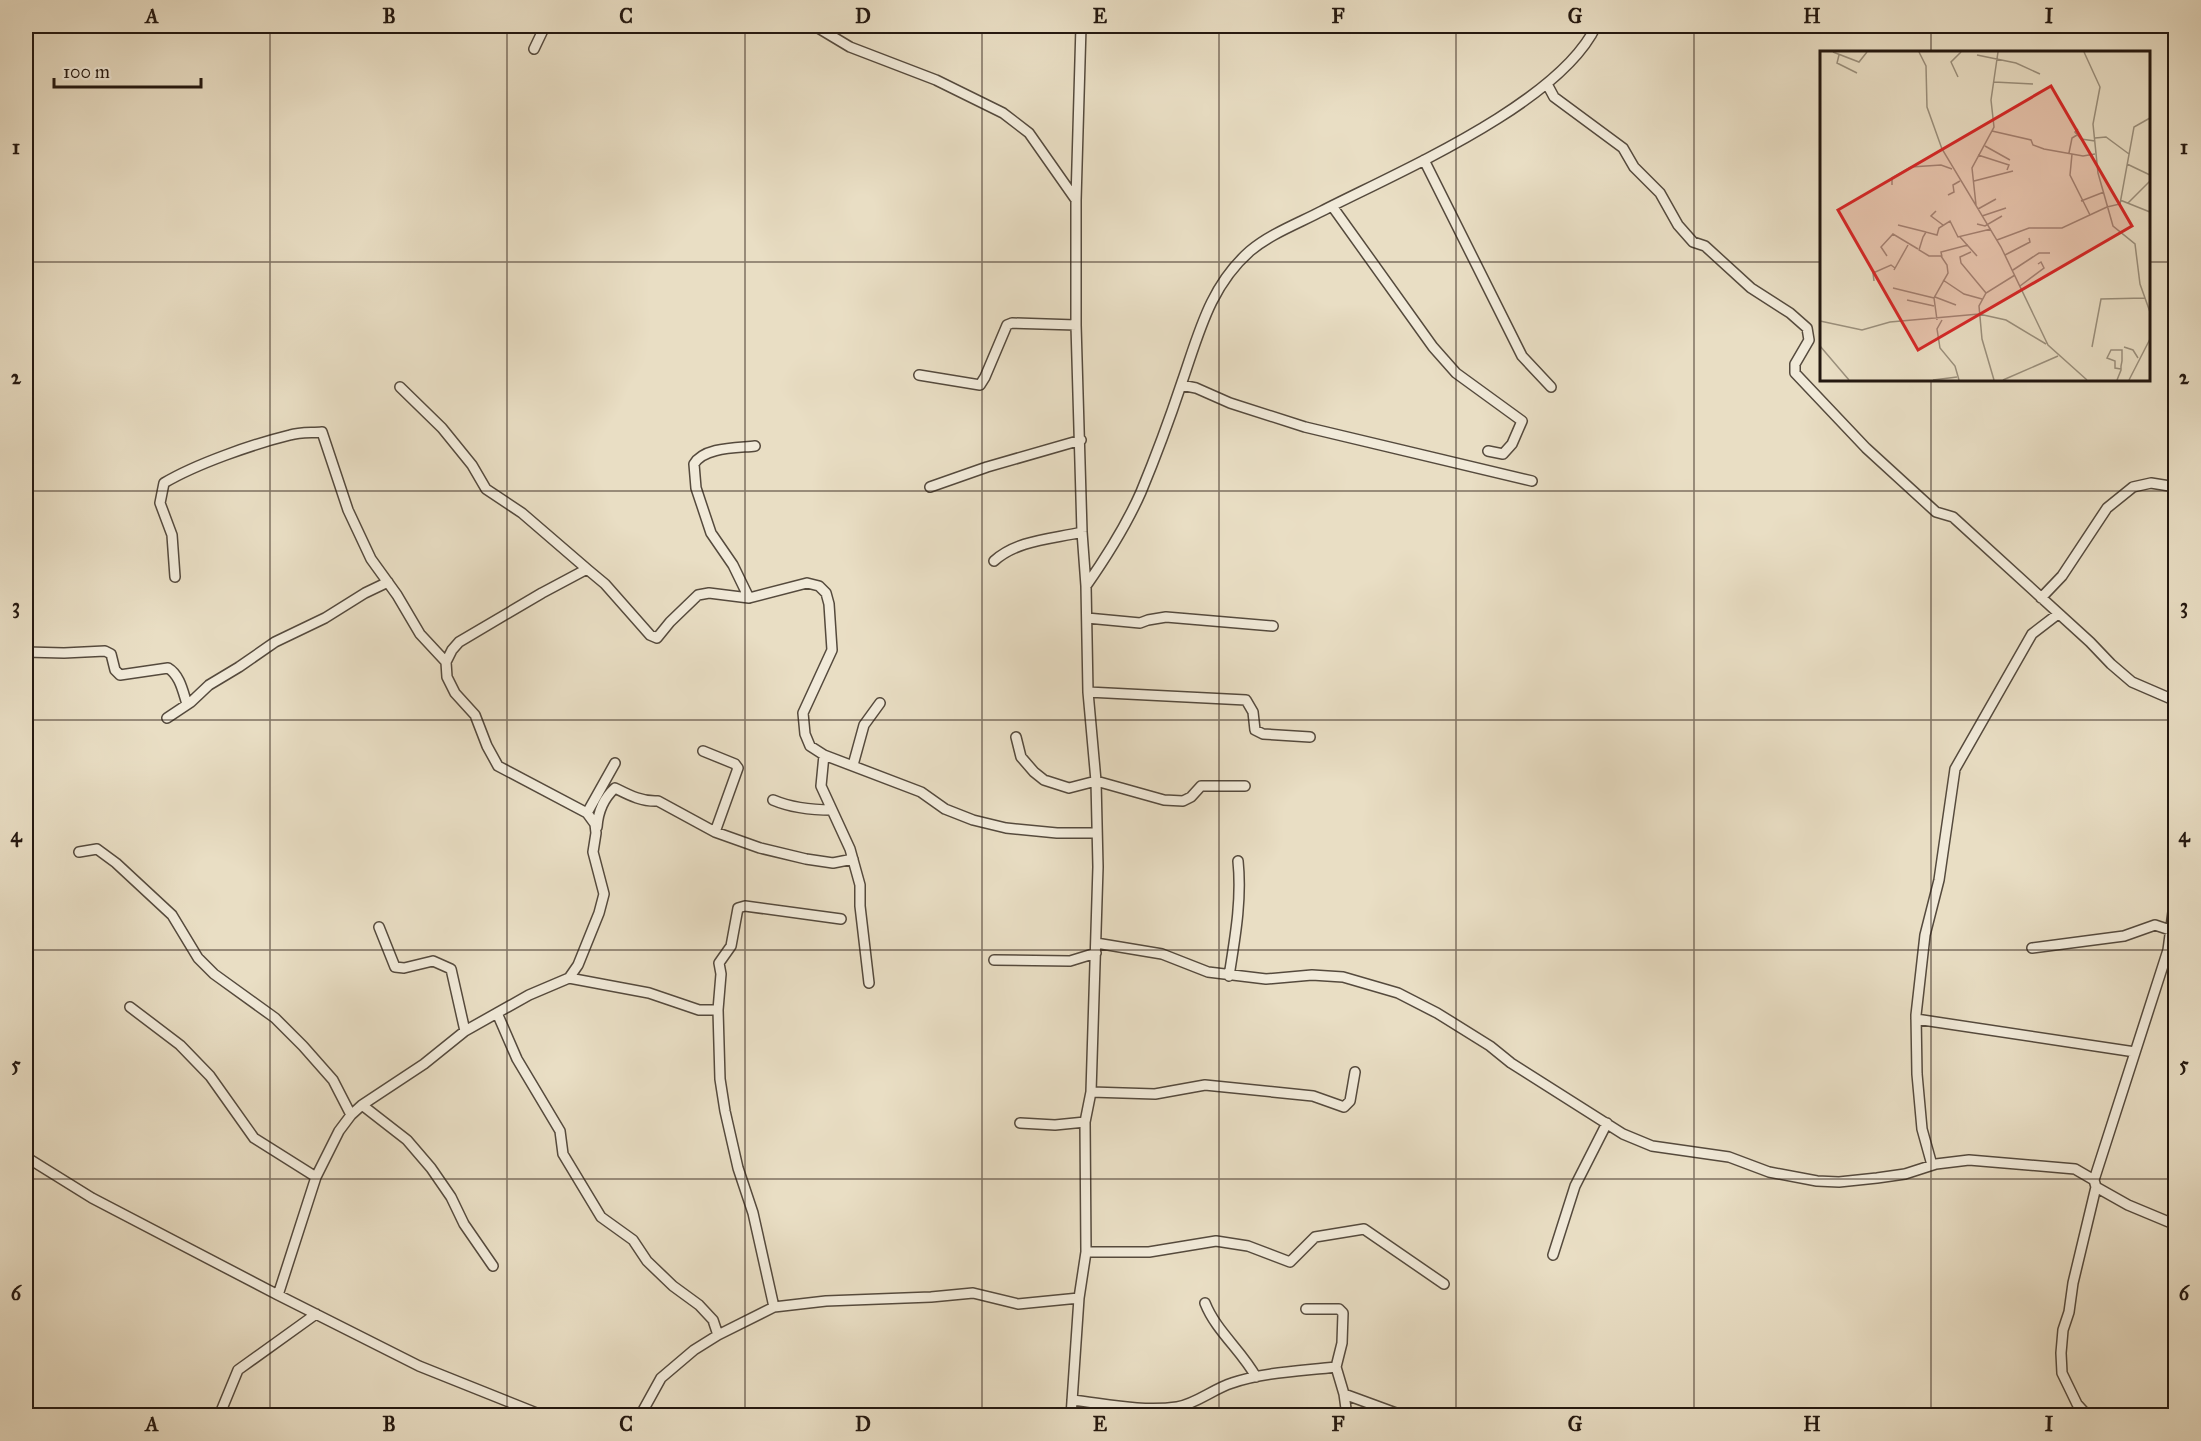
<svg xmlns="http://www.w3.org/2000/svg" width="2201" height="1441" viewBox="0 0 2201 1441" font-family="'IM FELL Great Primer',serif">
<rect width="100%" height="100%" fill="#e9dec4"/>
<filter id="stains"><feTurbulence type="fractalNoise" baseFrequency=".00333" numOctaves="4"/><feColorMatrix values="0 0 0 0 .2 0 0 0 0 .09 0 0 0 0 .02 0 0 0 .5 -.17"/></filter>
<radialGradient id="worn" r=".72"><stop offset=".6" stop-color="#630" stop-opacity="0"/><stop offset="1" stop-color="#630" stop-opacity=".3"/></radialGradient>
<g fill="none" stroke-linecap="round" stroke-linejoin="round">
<!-- minor casing -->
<g stroke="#554a3d" stroke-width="12">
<path id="minor" d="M 815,26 L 850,47 L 936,80 L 1003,113 L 1029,133 L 1076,200
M 534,49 L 545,26
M 1547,84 L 1554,97 L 1623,148 L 1634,167 L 1660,193 L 1678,225 L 1693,242 L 1705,246 L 1751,288 L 1790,313 L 1807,328 L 1809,340 L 1795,364 L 1795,373 L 1866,448 L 1936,512 L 1953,517 L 2090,642 L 2111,664 L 2132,682 L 2176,701
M 1424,160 L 1522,356 L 1551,387
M 1332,206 L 1433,347 L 1456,373 L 1522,421 L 1512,444 L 1503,454 L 1488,451
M 919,375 L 980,385 L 985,377 L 1007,325 L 1012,323 L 1076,325
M 1181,385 L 1196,388 L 1230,403 L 1305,427 L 1532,481
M 400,387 L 442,428 L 472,465 L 486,489 L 522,513 L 587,569
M 930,487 L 987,467 L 1081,440
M 994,561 C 1017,540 1052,539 1082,532
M 175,577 L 172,535 L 160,503 L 164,483 C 196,464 253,444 290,435 C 300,432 312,433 322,432 L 348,510 L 371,559 L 397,595 L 420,634 L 446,662
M 1086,586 C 1107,556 1126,526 1141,492 C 1156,456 1170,418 1182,382 C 1199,333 1210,286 1250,251 C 1270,234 1299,223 1322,211 C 1398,172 1559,104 1596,26
M 749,598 L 733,565 L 711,533 L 696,488 L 694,464 C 704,447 737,448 755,446
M 2041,598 L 2062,576 L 2107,508 L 2133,487 L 2151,483 L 2176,487
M 1087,618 L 1140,623 L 1148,620 L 1166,617 L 1273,626
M 26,652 L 64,653 L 105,651 L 111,654 L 115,670 L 120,675 L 168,668 C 180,675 183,692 187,704
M 1088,692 L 1246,700 L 1253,712 L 1255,730 L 1263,734 L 1310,737
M 167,718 L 191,702 L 209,685 L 239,667 L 275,642 L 325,618 L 365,593 L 388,582
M 1016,737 L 1021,757 L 1034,772 L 1044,780 L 1069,788 L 1096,781 L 1164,800 L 1183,801 L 1191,797 L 1201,786 L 1245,786
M 703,751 L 735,764 L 738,768 L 715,832
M 824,755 L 821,786 L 850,849 L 860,885 L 860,906 L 869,983
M 853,765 L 864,725 L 880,703
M 773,800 C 792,808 811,810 832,810
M 587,813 L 615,763
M 597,827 C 598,812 604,798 615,788 C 629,795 642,802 658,801 L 715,832 L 760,848 L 806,859 L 833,863 L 853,859
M 79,852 L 97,849 L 116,863 L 172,915 L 198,958 L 214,974 L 275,1018 L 303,1046 L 333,1080 L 351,1115
M 379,927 L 395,967 L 404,968 L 433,961 L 451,969 L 465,1031
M 1096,943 L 1162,954 L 1208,972 L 1266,979 L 1312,975 L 1343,977 L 1398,993 L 1437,1013 L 1490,1046 L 1511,1063 L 1623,1134 L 1652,1146 L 1729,1157 L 1769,1172 L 1817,1181 L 1839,1182 L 1877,1178 L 1905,1174 L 1936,1164 L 1969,1160 L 2075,1169 L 2094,1180
M 2032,948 L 2124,936 L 2155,925 L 2170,930
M 994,960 L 1070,961 L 1096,953
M 1229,976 C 1235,938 1242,900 1238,861
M 569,978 L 649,993 L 699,1010 L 718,1010
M 130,1007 L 180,1045 L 210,1076 L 254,1138 L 316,1177
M 497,1013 L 517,1059 L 560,1131 L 563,1154 L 601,1217 L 633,1240 L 647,1261 L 673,1286 L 699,1305 L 713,1320 L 718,1335
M 1916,1019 L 2135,1052
M 1091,1092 L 1155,1094 L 1205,1085 L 1313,1096 L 1344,1107 L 1350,1101 L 1355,1072
M 362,1105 L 407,1140 L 431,1168 L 451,1197 L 464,1224 L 493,1266
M 1020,1123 L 1055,1125 L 1085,1122
M 26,1157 L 92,1198 L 278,1295 L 419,1366 L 544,1416
M 1932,1165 L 1922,1129 L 1917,1074 L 1916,1015 L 1925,935 L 1939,880 L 1955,769 L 2032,634 L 2058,614
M 2096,1187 L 2128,1205 L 2176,1225
M 1086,1252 L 1149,1252 L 1216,1241 L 1248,1246 L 1290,1262 L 1315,1237 L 1364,1229 L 1444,1284
M 1553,1255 L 1575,1186 L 1607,1123
M 278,1295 L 316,1177 L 339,1131 L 351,1115 L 362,1105 L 424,1064 L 465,1031 L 529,995 L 569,978 L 578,965 L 599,913 L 604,894 L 593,852 L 596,833 L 595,824 L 587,813 L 498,766 L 487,746 L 475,715 L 455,693 L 447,677 L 446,662 L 452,650 L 459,642 L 542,593 L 587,569 L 605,584 L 650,635 L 657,638 L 670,622 L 698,595 L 709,593 L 749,598 L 807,583 L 819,586 L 826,593 L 829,604 L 832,650 L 803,713 L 805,734 L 810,746 L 824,755 L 921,792 L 945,809 L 973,820 L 1006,828 L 1057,833 L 1097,833
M 1205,1303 C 1216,1331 1242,1351 1256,1377
M 774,1307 L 753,1213 L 738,1168 L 725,1111 L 720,1079 L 718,1010 L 721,974 L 719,963 L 731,946 L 738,908 L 745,906 L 841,919
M 1336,1367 L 1344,1394 L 1347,1416
M 1344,1394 L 1404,1416
M 1072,1400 C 1107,1404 1142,1412 1177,1407 C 1196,1404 1213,1389 1232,1383 C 1264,1372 1302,1371 1336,1367 L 1342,1343 L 1343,1313 L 1339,1309 L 1306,1309
M 219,1416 L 238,1370 L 316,1314
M 640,1416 L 661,1378 L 694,1350 L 718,1335 L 774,1307 L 826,1301 L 931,1297 L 973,1293 L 1018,1304 L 1079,1298
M 1071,1416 L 1079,1298 L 1086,1252 L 1085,1122 L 1091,1092 L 1098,867 L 1096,781 L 1088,692 L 1086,586 L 1082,532 L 1076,325 L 1076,200 L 1081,26
M 2088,1416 L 2077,1404 L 2062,1373 L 2061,1353 L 2063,1330 L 2069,1312 L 2073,1283 L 2096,1187 L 2094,1180 L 2168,950 L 2176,889"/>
</g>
<!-- minor -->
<use href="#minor" stroke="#f1ead9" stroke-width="9"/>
</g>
<!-- grid -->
<path fill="none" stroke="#241810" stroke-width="1.5" stroke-opacity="0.55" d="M 270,26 L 270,1416M 507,26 L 507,1416M 745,26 L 745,1416M 982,26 L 982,1416M 1219,26 L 1219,1416M 1456,26 L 1456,1416M 1694,26 L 1694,1416M 1931,26 L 1931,52M 26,262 L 1822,262M 2148,262 L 2176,262M 1931,380 L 1931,1416M 26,491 L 2176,491M 26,720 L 2176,720M 26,950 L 2176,950M 26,1179 L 2176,1179"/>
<!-- overview -->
<g transform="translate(1820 51)">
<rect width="330" height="330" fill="#e9dec4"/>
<path fill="none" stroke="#9a8f7c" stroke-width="1.5" d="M 13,1 L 39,11 L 47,1M 99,1 L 106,15 L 107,56 L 122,98 L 181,196 L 228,294 L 267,329M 264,1 L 280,36 L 273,73 L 278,122 L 293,175 L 315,193 L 320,233 L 330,261M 19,4 L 17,12 L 37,22M 157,4 L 196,12 L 220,23M 138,26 L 131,11 L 141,1M 174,31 L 213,33M 258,78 L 255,81 L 261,88 L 275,90M 172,80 L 211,89 L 213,94 L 224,98 L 263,105 L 275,103M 275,87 L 286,86 L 309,103M 165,95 L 190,109M 249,102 L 252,87 L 257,84M 252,103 L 250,124 L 270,164M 158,104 L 189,114 L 187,119M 307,113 L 330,124M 154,130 L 193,120M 72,134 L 72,127 L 91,116 L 121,114 L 132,118M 128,144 L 134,141 L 133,134 L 140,130M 300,149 L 330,161M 261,150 L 284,141M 308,152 L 330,130M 156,154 L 152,117 L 174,76 L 171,49 L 178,1M 287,156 L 300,153 L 314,76 L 330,67M 158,158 L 176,148M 116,160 L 111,165 L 123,174M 162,165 L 186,157M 157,173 L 165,175 L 182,165M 78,174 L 106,181M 140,186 L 157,205M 177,189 L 209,177 L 242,177 L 287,156M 151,201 L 140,206 L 141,212 L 166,242M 185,204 L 210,191 L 209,187M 67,205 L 61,196 L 73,183 L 98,198M 122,206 L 121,201 L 148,194M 74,219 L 88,194M 193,219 L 219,202 L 230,202M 123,229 L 144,243 L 162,248M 54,230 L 53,222 L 71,214 L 75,217M 200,235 L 224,217 L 221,211 L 218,213M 73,237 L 114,247M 115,246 L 136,254M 87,249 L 114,255M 117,269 L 114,247 L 128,222 L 127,214 L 121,205 L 109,205 L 99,199 L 103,186 L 106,181 L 117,184 L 119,177 L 130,170 L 138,186 L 171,178M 122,269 L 117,278 L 120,297 L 135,315 L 139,329M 0,270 L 42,279 L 70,271 L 159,263 L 186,269 L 226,293M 0,295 L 29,329M 272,296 L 281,248 L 325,247M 304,296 L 313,299 L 318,307M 113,329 L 137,326M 174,329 L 162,288 L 159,255 L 166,242 L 195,224M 183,329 L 238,305M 297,329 L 301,319 L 301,315 L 302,310 L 302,299 L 291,299 L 287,307 L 295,310 L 295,317 L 301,318M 309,329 L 330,288"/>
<path fill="#d62828" fill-opacity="0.15" stroke="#d62828" stroke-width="3" d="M 231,35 L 312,175 L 98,299 L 18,159 Z"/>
<rect width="330" height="330" fill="none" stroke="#241810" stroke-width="3"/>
</g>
<!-- margin -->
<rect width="2201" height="1441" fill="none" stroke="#e9dec4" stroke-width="66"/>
<!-- scale -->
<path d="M54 78v9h147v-9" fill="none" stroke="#241810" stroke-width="3"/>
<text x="63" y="78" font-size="18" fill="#241810" stroke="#f1ead9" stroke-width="4.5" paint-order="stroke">100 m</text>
<rect x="33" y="33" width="2135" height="1375" fill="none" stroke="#241810" stroke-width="2"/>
<g font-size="20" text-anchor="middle" font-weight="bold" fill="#241810">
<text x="152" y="23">A</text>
<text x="389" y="23">B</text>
<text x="626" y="23">C</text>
<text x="863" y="23">D</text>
<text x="1100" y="23">E</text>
<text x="1338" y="23">F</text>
<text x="1575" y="23">G</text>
<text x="1812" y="23">H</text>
<text x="2049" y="23">I</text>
<text x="16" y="154">1</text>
<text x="2184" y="154">1</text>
<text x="16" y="384">2</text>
<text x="2184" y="384">2</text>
<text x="16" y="613">3</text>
<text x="2184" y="613">3</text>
<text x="16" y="842">4</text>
<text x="2184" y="842">4</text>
<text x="16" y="1071">5</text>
<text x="2184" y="1071">5</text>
<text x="16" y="1300">6</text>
<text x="2184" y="1300">6</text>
<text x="152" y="1431">A</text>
<text x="389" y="1431">B</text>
<text x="626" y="1431">C</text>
<text x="863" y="1431">D</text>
<text x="1100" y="1431">E</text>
<text x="1338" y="1431">F</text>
<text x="1575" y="1431">G</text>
<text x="1812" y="1431">H</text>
<text x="2049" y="1431">I</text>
</g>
<rect width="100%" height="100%" filter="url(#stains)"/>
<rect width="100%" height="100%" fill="url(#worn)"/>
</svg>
